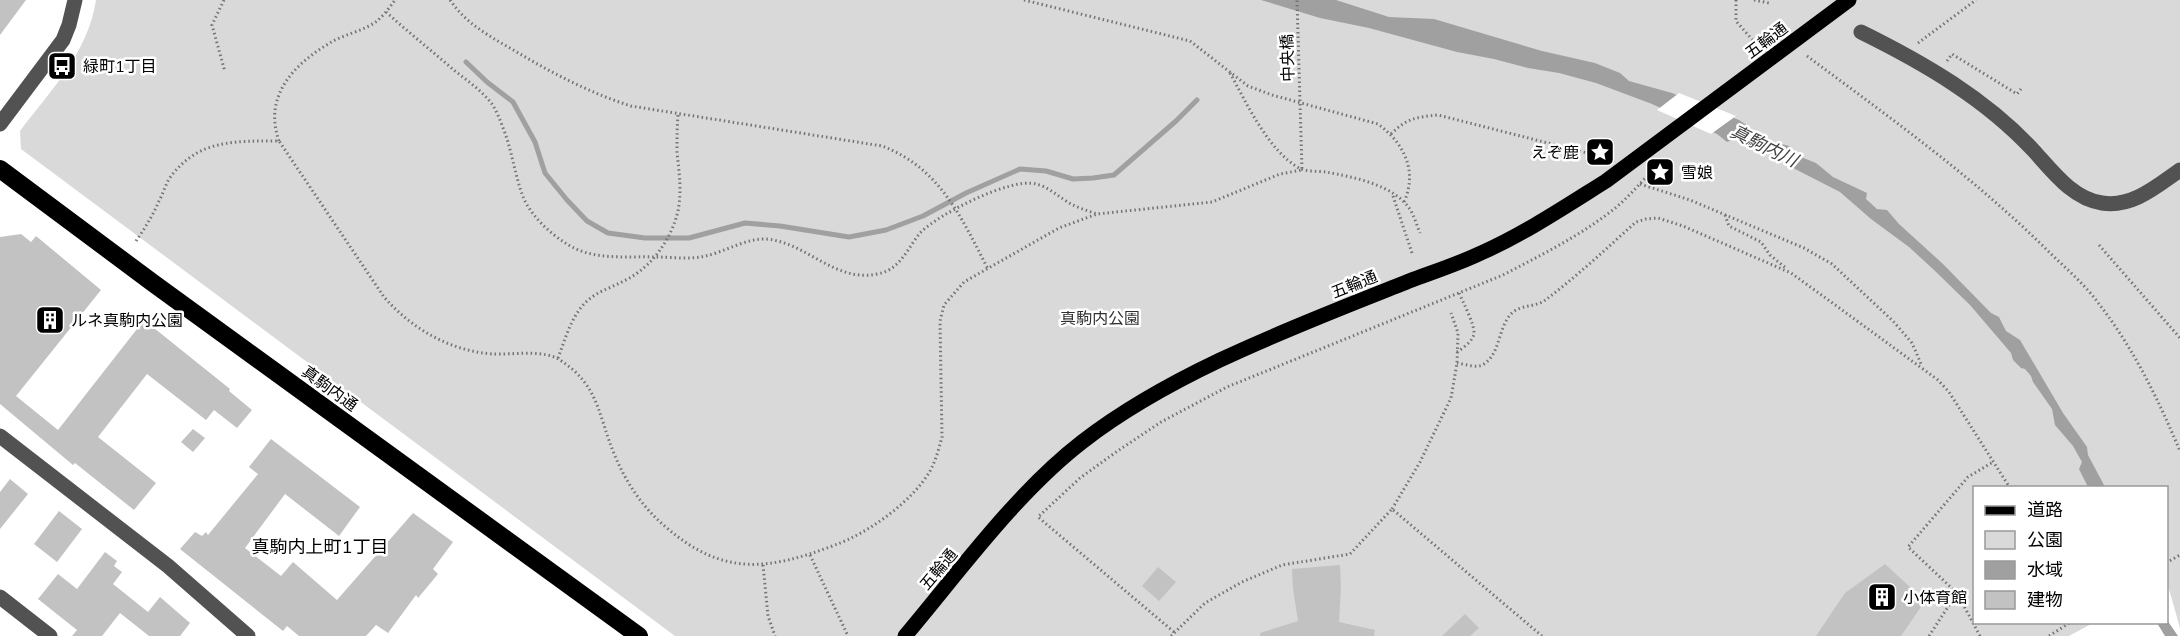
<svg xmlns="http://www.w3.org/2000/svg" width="2180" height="636" viewBox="0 0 2180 636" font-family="Mulish,'Noto Sans JP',sans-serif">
<rect width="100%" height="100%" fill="#fff"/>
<!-- green -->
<path fill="#d9d9d9" d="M 96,0 L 2180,0 L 2180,628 L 2167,582 L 2166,488 L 1974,488 L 1974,622 L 2093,623 L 2069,636 L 675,636 L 21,149 L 20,131 C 51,90 88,53 96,0 Z"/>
<!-- water -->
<path fill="#a0a0a0" d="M 1261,0 L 1336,0 L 1389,17 L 1434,19 L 1542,51 L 1595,63 L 1620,73 L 1629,81 L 1672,93 L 1739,120 L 1770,141 L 1789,146 L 1801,157 L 1816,163 L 1833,177 L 1867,193 L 1866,199 L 1877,209 L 1887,210 L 1899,224 L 1943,264 L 1991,313 L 1999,317 L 2006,331 L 2020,340 L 2063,413 L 2087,447 L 2088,455 L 2105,487 L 2088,487 L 2079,469 L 2082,462 L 2073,446 L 2055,425 L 2052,409 L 2033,382 L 2031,376 L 2025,369 L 2021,368 L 2013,360 L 2011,353 L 1970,305 L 1934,270 L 1909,247 L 1871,219 L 1840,192 L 1795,169 L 1779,157 L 1751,147 L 1736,138 L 1727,142 L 1717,134 L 1652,104 L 1596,83 L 1559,73 L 1528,68 L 1494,59 L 1457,52 L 1369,28 L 1320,18 Z
M 2167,620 L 2178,636 L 2165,636 L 2157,623 L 2166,622 Z"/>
<!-- pier -->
<path fill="#fff" d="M 1679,93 L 1736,116 L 1711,134 L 1657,110 Z"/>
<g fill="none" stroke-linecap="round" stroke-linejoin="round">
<!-- stream -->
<path stroke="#a0a0a0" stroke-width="5" d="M 466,62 L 487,82 L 513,102 L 535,142 L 545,173 L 567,200 L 587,221 L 608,233 L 645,238 L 689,238 L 745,223 L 780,226 L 849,237 L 886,230 L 923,216 L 966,193 L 1020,169 L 1046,171 L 1073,179 L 1093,178 L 1114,175 L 1176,121 L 1197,100"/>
</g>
<!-- building -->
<path fill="#c2c2c2" d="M 0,0 L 26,0 L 0,35 Z
M 21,234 L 31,242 L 36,236 L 101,290 L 16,396 L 58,430 L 144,320 L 230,389 L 229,391 L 252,410 L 237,428 L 214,410 L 206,420 L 147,374 L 98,437 L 156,483 L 134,510 L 75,463 L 73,465 L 0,404 L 0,237 Z
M 193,429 L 205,438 L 193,452 L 181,442 Z
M 271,439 L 360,507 L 339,536 L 285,494 L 245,548 L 281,576 L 293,562 L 337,600 L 413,513 L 453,542 L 433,569 L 438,574 L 418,598 L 416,595 L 388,633 L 376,625 L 366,636 L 299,636 L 287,626 L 283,631 L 180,549 L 195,532 L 202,536 L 206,532 L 208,535 L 258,474 L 249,467 Z
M 10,479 L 28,494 L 0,529 L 0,492 Z
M 59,511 L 82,529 L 57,562 L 34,544 Z
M 105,552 L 117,561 L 114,566 L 122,572 L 113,584 L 148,612 L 160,597 L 190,623 L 180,636 L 149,636 L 120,613 L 102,636 L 72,636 L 77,630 L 38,599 L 58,574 L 77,589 Z
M 1885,564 L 1925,601 L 1901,636 L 1816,636 L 1845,593 Z
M 1340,565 L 1341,588 L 1339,622 L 1375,630 L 1374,636 L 1260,636 L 1260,633 L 1298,621 L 1293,589 L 1292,569 Z
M 1158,567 L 1176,582 L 1159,601 L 1142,586 Z
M 1465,614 L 1479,628 L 1470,636 L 1442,636 Z"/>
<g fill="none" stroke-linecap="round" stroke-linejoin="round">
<!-- minor-tunnel -->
<path stroke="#d9d9d9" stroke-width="15" stroke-dasharray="15 8" stroke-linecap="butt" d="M 1796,0 L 1861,32"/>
<!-- path -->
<path stroke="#747474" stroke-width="3" stroke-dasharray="1.5 3" stroke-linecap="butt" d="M 224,0 L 212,25 L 225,72
M 450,0 C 466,24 491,37 515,51 C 552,73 590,93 631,106 L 882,146 C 940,168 961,217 988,269
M 1024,0 L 1190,41 L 1248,86 L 1272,95 L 1378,124 C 1404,143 1418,171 1404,202
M 1736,0 L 1736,21 L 1756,44
M 1754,0 L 1769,3
M 386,12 C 408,32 432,51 455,71 C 468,81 482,91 492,104 C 498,113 501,123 505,133 C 512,153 515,174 522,194 C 529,214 549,233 567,244 C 593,261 626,256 656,257 C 672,257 689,260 705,256 C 725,252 746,238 766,239 C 806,242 835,283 877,274 C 901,270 907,248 921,232 C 939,214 1011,177 1036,184 C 1049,187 1060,198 1071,204 C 1079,208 1088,211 1097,214
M 1918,43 L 1976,0
M 1807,56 C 1889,117 1972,176 2045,248 C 2063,266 2084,283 2099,304 C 2134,349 2158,399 2180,451
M 1947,61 L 1952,54 L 2017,94 L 2021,89
M 1230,73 C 1247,104 1268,150 1299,168 C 1306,172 1318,171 1326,172 C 1353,177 1396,185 1411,211 C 1415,218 1417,226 1420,233
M 1391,134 C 1407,118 1417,117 1438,115 L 1603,157
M 279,141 C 263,96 294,64 330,43 C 344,34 364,31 377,21 C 384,15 390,7 395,0
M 1640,184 L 1690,200 L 1804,248 L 1832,264 L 1893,321 L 1912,343 L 1922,366
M 1393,196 L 1412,253
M 1725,215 L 1729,226 L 1761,242 L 1770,255 L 1787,269
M 136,241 C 145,228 153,215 159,201 C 163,194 165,186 169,179 C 197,139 235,141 279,141 L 384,297 C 412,329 450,351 493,354 C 513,355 543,349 560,360 C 600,386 598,416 615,456 C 627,484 643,508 667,528 C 724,577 769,570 835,545 C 868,533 912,502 930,471 C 936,460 939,448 942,437 L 940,321 L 944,305 L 964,282 L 1059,228 L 1097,214 L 1212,202 L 1280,174 L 1302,170 L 1297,0
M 2099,245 L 2180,338
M 1457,352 C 1463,348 1472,342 1474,334 C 1475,325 1463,302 1459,293
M 558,358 C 565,340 571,316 587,301 C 599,290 617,286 631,277 C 654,264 672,237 678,211 C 682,191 679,172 677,152 C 677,139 677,127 678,115
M 1457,363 C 1465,364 1477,369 1484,364 C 1501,353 1498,325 1513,312 C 1522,305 1534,307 1544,301 C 1575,278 1607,248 1636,222 L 1646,219 L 1658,218 L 1683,226 L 1791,273 L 1827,299 L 1938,380 L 1949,392 L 2010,488
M 1392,509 L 1420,462 L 1451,398 L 1457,363 L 1458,333 L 1451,313
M 810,555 L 848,636
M 2166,563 L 2180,555
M 763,565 L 768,616 L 775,636
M 1174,632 L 1038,517 L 1080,478 L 1119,450 L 1161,422 L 1227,387 L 1503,275 C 1541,255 1580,236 1614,209 C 1628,198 1640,183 1653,170
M 1171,636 L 1205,603 L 1242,582 L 1282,565 L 1350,554 L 1392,509 L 1542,636
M 1929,636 L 1957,593
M 1980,636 L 1957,593 L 1908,547 L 1968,477 L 1993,462
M 2049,636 L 2071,622"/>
<!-- minor -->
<path stroke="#525252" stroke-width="15" d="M 1861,32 C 1924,63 1986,99 2034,151 C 2053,172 2073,199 2102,203 C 2132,208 2157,186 2180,170
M 0,124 L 63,40 L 69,25 L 75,0
M 0,436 L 168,566 L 248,636
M 0,597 L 50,636"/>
<!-- major -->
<path stroke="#000" stroke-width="15" d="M 905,636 C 959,572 1016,493 1082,442 C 1175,370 1300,325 1409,281 C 1433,272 1458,264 1481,253 C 1524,234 1566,206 1606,181 L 1849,0"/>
<!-- highway -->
<path stroke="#000" stroke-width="18" d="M 0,169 L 153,283 L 639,636"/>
</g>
<!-- icons -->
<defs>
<g id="bus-square" transform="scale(1.5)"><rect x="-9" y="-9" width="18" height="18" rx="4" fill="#000" stroke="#fff"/><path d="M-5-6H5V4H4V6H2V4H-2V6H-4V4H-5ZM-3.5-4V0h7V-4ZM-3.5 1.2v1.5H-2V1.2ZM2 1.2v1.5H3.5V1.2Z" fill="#fff"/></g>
<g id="sight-square" transform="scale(1.5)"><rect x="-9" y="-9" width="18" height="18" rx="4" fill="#000" stroke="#fff"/><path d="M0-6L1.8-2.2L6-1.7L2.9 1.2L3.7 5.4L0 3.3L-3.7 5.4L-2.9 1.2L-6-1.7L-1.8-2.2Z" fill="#fff"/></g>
<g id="building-square" transform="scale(1.5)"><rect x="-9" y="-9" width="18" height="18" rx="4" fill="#000" stroke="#fff"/><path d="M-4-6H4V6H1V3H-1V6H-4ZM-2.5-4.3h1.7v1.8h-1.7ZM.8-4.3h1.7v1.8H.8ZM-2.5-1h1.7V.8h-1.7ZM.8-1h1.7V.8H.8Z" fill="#fff"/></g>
</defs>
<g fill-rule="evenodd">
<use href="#bus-square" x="62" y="66"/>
<use href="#sight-square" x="1600" y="152"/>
<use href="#sight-square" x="1660" y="172"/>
<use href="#building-square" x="50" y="320"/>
<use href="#building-square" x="1882" y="597"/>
</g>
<g text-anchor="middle" stroke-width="5" stroke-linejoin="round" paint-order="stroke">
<!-- street labels -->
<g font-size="16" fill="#000" stroke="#fff">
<text transform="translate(1766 40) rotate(-37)" y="6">五輪通</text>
<text transform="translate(1287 58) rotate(-92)" y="6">中央橋</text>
<text transform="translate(1354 284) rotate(-22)" y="6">五輪通</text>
<text transform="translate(330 388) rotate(36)" y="6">真駒内通</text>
<text transform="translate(938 569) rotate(-50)" y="6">五輪通</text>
</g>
<!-- poi labels -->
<g font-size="16" fill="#000" stroke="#fff" text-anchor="start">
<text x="83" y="72">緑町1丁目</text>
<text x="1579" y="158" text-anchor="end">えぞ鹿</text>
<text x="1681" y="178">雪娘</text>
<text x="71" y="326">ルネ真駒内公園</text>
<text x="1903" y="603">小体育館</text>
</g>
<!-- park labels -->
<g font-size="16" fill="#303030" stroke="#fff">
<text x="1100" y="324">真駒内公園</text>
</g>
<!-- water labels -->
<g font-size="18" font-style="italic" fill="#414141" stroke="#fff">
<text transform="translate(1764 146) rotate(26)" y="6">真駒内川</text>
</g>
<!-- neighbourhood labels -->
<g font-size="18" fill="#000" stroke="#fff">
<text x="320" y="553">真駒内上町1丁目</text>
</g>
</g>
<!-- legend -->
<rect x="1973" y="486" width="195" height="138" fill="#ffffff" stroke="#999999" stroke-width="1.5"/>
<rect x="1985" y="506" width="30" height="9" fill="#000000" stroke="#999999" stroke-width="1.5"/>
<text x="2027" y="516" font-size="18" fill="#000000">道路</text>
<rect x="1985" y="531" width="30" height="18" fill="#d9d9d9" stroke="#999999" stroke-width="1.5"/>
<text x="2027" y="546" font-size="18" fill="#000000">公園</text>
<rect x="1985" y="561" width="30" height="18" fill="#a0a0a0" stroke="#999999" stroke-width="1.5"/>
<text x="2027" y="576" font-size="18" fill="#000000">水域</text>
<rect x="1985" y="591" width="30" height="18" fill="#c2c2c2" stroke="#999999" stroke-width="1.5"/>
<text x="2027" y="606" font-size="18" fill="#000000">建物</text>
</svg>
